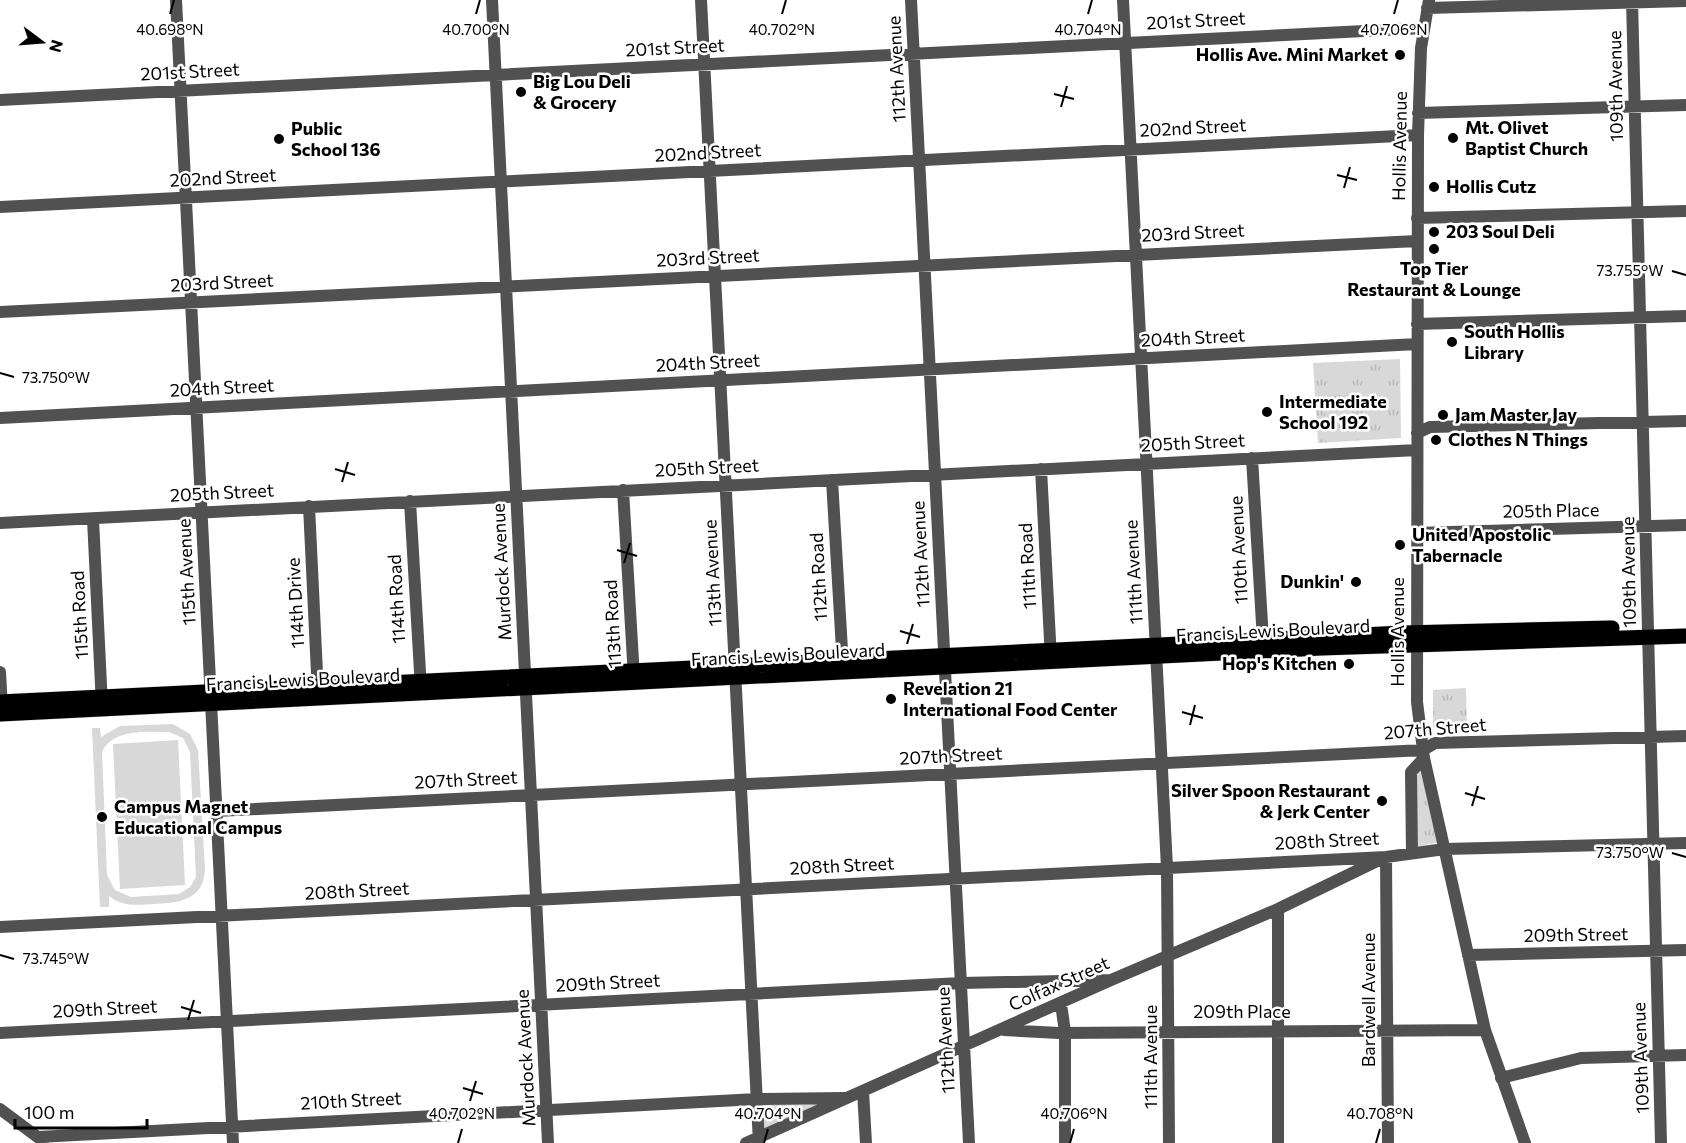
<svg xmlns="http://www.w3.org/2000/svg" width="1686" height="1143" viewBox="0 0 1686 1143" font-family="Commissioner,sans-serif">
<defs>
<pattern id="grass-tufts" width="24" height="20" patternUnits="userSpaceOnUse" patternTransform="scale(1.5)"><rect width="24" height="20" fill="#d8d8d8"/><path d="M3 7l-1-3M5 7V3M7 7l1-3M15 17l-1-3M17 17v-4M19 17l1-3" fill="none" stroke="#b8b8b8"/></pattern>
</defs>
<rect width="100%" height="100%" fill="#fff"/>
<!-- grass -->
<path fill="url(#grass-tufts)" d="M 1400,359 L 1401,438 L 1318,443 L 1313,363 Z
M 1466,688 L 1467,731 L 1437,730 L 1433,727 L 1433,690 Z
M 1420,766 L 1440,842 L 1416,847 L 1416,774 Z
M 758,1101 L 827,1101 L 760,1134 Z"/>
<!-- pitch -->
<path fill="#d8d8d8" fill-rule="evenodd" d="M 1330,364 L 1331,376 L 1315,377 L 1315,365 Z
M 1333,364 L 1348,364 L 1349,376 L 1334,376 Z
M 1349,399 L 1350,417 L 1325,418 L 1325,400 Z
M 1349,428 L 1349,438 L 1321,439 L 1321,429 Z
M 173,724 L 190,734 L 198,750 L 205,869 C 204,900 179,903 154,904 C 137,905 123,907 109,896 L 109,907 L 100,907 L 92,728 L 100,728 L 101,737 L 120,726 ZM 169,732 L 183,738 L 190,752 L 196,877 L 190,887 L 179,894 L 131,897 L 115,890 L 107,875 L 102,752 C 113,728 147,732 169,732 Z
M 178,740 L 185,885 L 120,889 L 113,744 Z"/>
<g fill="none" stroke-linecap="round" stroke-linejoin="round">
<!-- major casing -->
<g stroke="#dbdbdb" stroke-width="16">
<path id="major" d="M 0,702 L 1403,633 L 1612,628
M 0,714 L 1321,648 L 1686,636"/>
</g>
<!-- minor -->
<path stroke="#515151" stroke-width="12" d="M 176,0 L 233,1143
M 492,0 L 548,1143
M 701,0 L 759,1143
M 911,0 L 969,1143
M 1123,0 L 1167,868 L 1169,1143
M 1429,0 L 1421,48 L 1418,135 L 1417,702 L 1424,758 L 1485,1030 L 1525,1143
M 1632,0 L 1661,1143
M 1427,8 L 1686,1
M 0,100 L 1424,28
M 1418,113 L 1686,105
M 0,207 L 1418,135
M 1417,218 L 1686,211
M 0,312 L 1417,241
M 1417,324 L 1686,316
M 0,418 L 1417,344
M 1417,433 L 1430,427 L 1686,421
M 1252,458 L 1263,640
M 1041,469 L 1051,659
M 832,480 L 843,667
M 623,490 L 634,678
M 410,501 L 421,689
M 309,506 L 318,694
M 93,519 L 102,706
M 0,523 L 1417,450
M 1417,533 L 1686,525
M 0,672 L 2,709
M 217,811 L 1423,750 L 1435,743 L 1686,736
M 1412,853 L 1411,772 L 1424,758
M 1386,857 L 1388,1143
M 1278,909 L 1278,1143
M 0,927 L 1386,857 L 1445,849 L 1686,843
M 1468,955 L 1686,950
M 1061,1004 L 1065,1032 L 1065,1143
M 1004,1030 L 1059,1033 L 1485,1030
M 0,1033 L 961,983 L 1111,980
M 1501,1078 L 1581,1058 L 1686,1055
M 863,1091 L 866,1143
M 0,1109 L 43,1141
M 38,1137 L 757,1099 L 845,1098
M 746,1143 L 1111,980 L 1278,909 L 1379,860"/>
<!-- major -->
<use href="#major" stroke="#000" stroke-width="15"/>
</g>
<!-- ticks -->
<path fill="none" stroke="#000" stroke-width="2" d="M 170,14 L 174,0M 476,14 L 480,0M 782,14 L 786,0M 1088,14 L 1092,0M 1394,14 L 1398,0M 1054,94 L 1074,99M 1061,107 L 1067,86M 1337,175 L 1357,180M 1344,188 L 1350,167M 1672,271 L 1686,275M 0,373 L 14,377M 335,469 L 355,475M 342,482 L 348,462M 617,550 L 637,556M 624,563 L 630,543M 900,631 L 920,637M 907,644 L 913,624M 1182,712 L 1203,718M 1190,725 L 1195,705M 1465,793 L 1485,799M 1472,806 L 1478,786M 1672,853 L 1686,857M 0,955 L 14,959M 181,1007 L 201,1013M 188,1020 L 194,1000M 463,1088 L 483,1094M 470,1101 L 476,1081M 458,1143 L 462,1129M 764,1143 L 768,1129M 1070,1143 L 1074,1129M 1376,1143 L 1380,1129"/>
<!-- markers -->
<g fill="#000" stroke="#fff" stroke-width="2">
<circle cx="1400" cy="55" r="6"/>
<circle cx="521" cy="92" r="6"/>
<circle cx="1453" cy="138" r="6"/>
<circle cx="279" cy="139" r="6"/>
<circle cx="1434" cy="187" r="6"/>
<circle cx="1434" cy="232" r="6"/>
<circle cx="1434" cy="249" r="6"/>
<circle cx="1452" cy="342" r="6"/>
<circle cx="1267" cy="412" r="6"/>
<circle cx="1443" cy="415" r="6"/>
<circle cx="1436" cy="440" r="6"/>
<circle cx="1400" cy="545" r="6"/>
<circle cx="1356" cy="582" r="6"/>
<circle cx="1349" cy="664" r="6"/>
<circle cx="891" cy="699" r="6"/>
<circle cx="1382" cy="801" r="6"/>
<circle cx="102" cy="817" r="6"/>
</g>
<g text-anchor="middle" stroke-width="5" stroke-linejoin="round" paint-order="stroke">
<!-- street labels -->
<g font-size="18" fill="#000" stroke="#fff">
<text transform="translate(1196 21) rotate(-3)" y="6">201st Street</text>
<text transform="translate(675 48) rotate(-3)" y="6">201st Street</text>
<text transform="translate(897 69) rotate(-93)" y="6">112th Avenue</text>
<text transform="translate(190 72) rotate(-3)" y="6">201st Street</text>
<text transform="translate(1616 86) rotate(-91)" y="6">109th Avenue</text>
<text transform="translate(1193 128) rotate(-3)" y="6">202nd Street</text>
<text transform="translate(1400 146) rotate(-89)" y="6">Hollis Avenue</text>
<text transform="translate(708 153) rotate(-3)" y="6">202nd Street</text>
<text transform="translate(223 178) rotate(-3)" y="6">202nd Street</text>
<text transform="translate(1193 233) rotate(-3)" y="6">203rd Street</text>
<text transform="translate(708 258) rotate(-3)" y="6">203rd Street</text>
<text transform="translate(222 283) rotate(-3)" y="6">203rd Street</text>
<text transform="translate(1193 338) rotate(-3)" y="6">204th Street</text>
<text transform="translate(708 363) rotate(-3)" y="6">204th Street</text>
<text transform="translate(222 388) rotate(-3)" y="6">204th Street</text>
<text transform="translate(1193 443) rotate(-3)" y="6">205th Street</text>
<text transform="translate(707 468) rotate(-3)" y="6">205th Street</text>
<text transform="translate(222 493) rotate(-3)" y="6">205th Street</text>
<text transform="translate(1551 511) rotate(-1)" y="6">205th Place</text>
<text transform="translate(1239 550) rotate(-93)" y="6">110th Avenue</text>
<text transform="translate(921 554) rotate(-93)" y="6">112th Avenue</text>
<text transform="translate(1028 566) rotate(-93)" y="6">111th Road</text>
<text transform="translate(187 572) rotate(-93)" y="6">115th Avenue</text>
<text transform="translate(502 572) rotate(-93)" y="6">Murdock Avenue</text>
<text transform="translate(1134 572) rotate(-93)" y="6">111th Avenue</text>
<text transform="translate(1629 572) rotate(-91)" y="6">109th Avenue</text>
<text transform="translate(713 573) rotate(-93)" y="6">113th Avenue</text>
<text transform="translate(819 577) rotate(-93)" y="6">112th Road</text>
<text transform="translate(397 599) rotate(-93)" y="6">114th Road</text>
<text transform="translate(296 603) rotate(-93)" y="6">114th Drive</text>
<text transform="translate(80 615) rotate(-93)" y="6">115th Road</text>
<text transform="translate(613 624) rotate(-93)" y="6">113th Road</text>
<text transform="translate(1273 631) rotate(-3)" y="6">Francis Lewis Boulevard</text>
<text transform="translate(1398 632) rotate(-90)" y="6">Hollis Avenue</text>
<text transform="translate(788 655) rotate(-3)" y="6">Francis Lewis Boulevard</text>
<text transform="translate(303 680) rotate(-3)" y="6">Francis Lewis Boulevard</text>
<text transform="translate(1435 729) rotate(-5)" y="6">207th Street</text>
<text transform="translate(951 756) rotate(-3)" y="6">207th Street</text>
<text transform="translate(466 780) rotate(-3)" y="6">207th Street</text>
<text transform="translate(1327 841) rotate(-3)" y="6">208th Street</text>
<text transform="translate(842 866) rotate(-3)" y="6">208th Street</text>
<text transform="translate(357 891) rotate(-3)" y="6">208th Street</text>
<text transform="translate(1576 935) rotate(-1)" y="6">209th Street</text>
<text transform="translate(608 983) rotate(-3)" y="6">209th Street</text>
<text transform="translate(1059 984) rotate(-24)" y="6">Colfax Street</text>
<text transform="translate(1369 1000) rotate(-90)" y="6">Bardwell Avenue</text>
<text transform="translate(105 1009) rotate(-3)" y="6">209th Street</text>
<text x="1242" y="1018">209th Place</text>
<text transform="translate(946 1040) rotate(-93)" y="6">112th Avenue</text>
<text transform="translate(1151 1057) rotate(-90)" y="6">111th Avenue</text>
<text transform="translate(526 1058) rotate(-93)" y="6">Murdock Avenue</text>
<text transform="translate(1641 1058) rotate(-92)" y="6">109th Avenue</text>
<text transform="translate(351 1101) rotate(-3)" y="6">210th Street</text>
</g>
<!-- poi labels -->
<g font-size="18" font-weight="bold" fill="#000" stroke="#fff" text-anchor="start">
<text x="1388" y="61" text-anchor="end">Hollis Ave. Mini Market</text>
<text x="533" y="88">Big Lou Deli<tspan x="533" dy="21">&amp; Grocery</tspan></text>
<text x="1465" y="134">Mt. Olivet<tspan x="1465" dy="21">Baptist Church</tspan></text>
<text x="291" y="135">Public<tspan x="291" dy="21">School 136</tspan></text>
<text x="1446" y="193">Hollis Cutz</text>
<text x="1446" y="238">203 Soul Deli</text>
<text x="1434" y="275" text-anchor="middle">Top Tier<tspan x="1434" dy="21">Restaurant &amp; Lounge</tspan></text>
<text x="1464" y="338">South Hollis<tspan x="1464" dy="21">Library</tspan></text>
<text x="1279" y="408">Intermediate<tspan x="1279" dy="21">School 192</tspan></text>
<text x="1455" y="421">Jam Master Jay</text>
<text x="1448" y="446">Clothes N Things</text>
<text x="1412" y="541">United Apostolic<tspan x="1412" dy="21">Tabernacle</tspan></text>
<text x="1344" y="588" text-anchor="end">Dunkin'</text>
<text x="1337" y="670" text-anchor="end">Hop's Kitchen</text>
<text x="903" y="695">Revelation 21<tspan x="903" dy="21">International Food Center</tspan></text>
<text x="1370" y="797" text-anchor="end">Silver Spoon Restaurant<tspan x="1370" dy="21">&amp; Jerk Center</tspan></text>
<text x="114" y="813">Campus Magnet<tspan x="114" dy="21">Educational Campus</tspan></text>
</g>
</g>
<g font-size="15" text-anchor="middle" fill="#000" stroke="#fff" stroke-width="5" stroke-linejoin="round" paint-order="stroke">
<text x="170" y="35">40.698°N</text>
<text x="476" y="35">40.700°N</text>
<text x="782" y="35">40.702°N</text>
<text x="1088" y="35">40.704°N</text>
<text x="1394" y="35">40.706°N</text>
<text x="1630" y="276">73.755°W</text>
<text x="56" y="383">73.750°W</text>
<text x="1630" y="858">73.750°W</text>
<text x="56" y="964">73.745°W</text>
<text x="462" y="1119">40.702°N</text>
<text x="768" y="1119">40.704°N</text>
<text x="1074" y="1119">40.706°N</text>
<text x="1380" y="1119">40.708°N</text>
</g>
<!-- north arrow -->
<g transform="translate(42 42) rotate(106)" stroke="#ffffff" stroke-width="4.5" paint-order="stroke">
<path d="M0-4.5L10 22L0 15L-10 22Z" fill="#000000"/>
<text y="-9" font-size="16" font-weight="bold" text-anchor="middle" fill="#000000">N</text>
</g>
<!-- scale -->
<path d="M15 1119v9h132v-9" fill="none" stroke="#000000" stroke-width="3"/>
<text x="24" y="1119" font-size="18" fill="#000000" stroke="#ffffff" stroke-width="4.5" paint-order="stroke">100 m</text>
</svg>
